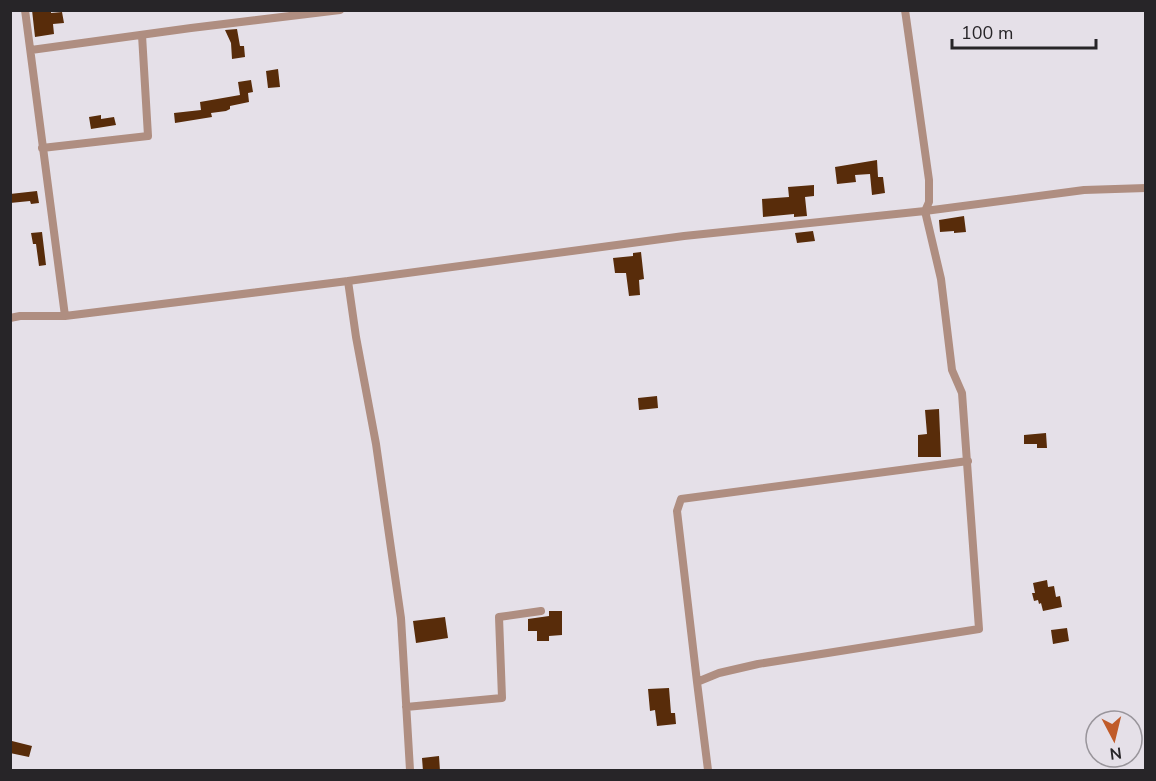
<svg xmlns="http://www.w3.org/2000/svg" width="1156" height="781" viewBox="0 0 1156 781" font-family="'Nunito Sans',sans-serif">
<rect width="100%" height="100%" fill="#e5e0e8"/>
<!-- building -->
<path fill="#582c0a" d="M 32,10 L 51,10 L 51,13 L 62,12 L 64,23 L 53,24 L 54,34 L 35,37 Z
M 237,29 L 240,46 L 244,46 L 245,57 L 232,59 L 231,43 L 225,30 Z
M 278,69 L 280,87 L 268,88 L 266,71 Z
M 251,80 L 253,92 L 248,93 L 249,102 L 230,106 L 230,109 L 226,111 L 211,113 L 212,117 L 175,123 L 174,113 L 201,110 L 200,102 L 240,95 L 238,82 Z
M 101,115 L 101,119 L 114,117 L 116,125 L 91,129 L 89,117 Z
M 877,160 L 878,177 L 883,177 L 885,193 L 872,195 L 870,174 L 855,175 L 856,182 L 837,184 L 835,167 Z
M 814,185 L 814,196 L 805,197 L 807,216 L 794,217 L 794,214 L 763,217 L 762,199 L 789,197 L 788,187 Z
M 37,191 L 39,203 L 31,204 L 30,201 L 10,203 L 10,194 Z
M 964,216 L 966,232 L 954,233 L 954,231 L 940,232 L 939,220 Z
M 813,231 L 815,241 L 797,243 L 795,233 Z
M 42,232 L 46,265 L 39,266 L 36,244 L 33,244 L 31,233 Z
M 641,252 L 644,279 L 639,280 L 640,295 L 629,296 L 626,273 L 615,273 L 613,258 L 633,256 L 633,253 Z
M 657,396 L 658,408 L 639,410 L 638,398 Z
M 939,409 L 941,457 L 918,457 L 918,435 L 927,434 L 925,410 Z
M 1046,433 L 1047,448 L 1037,448 L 1037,444 L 1024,444 L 1024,435 Z
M 1047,580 L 1048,587 L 1054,586 L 1056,597 L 1060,596 L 1062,607 L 1043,611 L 1041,603 L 1039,604 L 1038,600 L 1034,601 L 1032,593 L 1035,593 L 1033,583 Z
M 549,611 L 562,611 L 562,635 L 549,636 L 549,641 L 537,641 L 537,631 L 528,631 L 528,619 L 549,616 Z
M 445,617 L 448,638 L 416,643 L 413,621 Z
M 1067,628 L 1069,641 L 1053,644 L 1051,630 Z
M 669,688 L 671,713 L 675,713 L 676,724 L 657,726 L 655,710 L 650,711 L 648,689 Z
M 12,741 L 32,746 L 29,757 L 10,753 Z
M 439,756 L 440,771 L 423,771 L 422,758 Z"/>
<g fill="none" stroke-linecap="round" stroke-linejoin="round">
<!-- minor -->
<path stroke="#af8e81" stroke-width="8" d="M 25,10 L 65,316
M 31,50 L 191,28 L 340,10
M 42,148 L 148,136 L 142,35
M 348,281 L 356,337 L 376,444 L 401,618 L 410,770
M 10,318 L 20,316 L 65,316 L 348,281 L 684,236 L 925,211 L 1084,190 L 1146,188
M 697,682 L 677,511 L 681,499 L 968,461
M 406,707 L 502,698 L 499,617 L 541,611
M 708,770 L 697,682 L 719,673 L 758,664 L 979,629 L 962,393 L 952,370 L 941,279 L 925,211 L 929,202 L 929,180 L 905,10"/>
</g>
<!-- border -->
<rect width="1156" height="781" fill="none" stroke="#272528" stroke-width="24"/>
<!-- north arrow -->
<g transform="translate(1114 739) rotate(173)"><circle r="28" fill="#e5e0e8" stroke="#99959b" stroke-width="1.5"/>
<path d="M0-4.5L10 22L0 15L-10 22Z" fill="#c05b29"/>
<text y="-9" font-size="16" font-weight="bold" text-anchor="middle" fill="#272528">N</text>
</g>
<!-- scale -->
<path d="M952 39v9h144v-9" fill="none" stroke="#272528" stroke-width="3"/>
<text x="961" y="39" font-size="18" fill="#272528" stroke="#e5e0e8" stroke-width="4.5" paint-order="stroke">100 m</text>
</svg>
